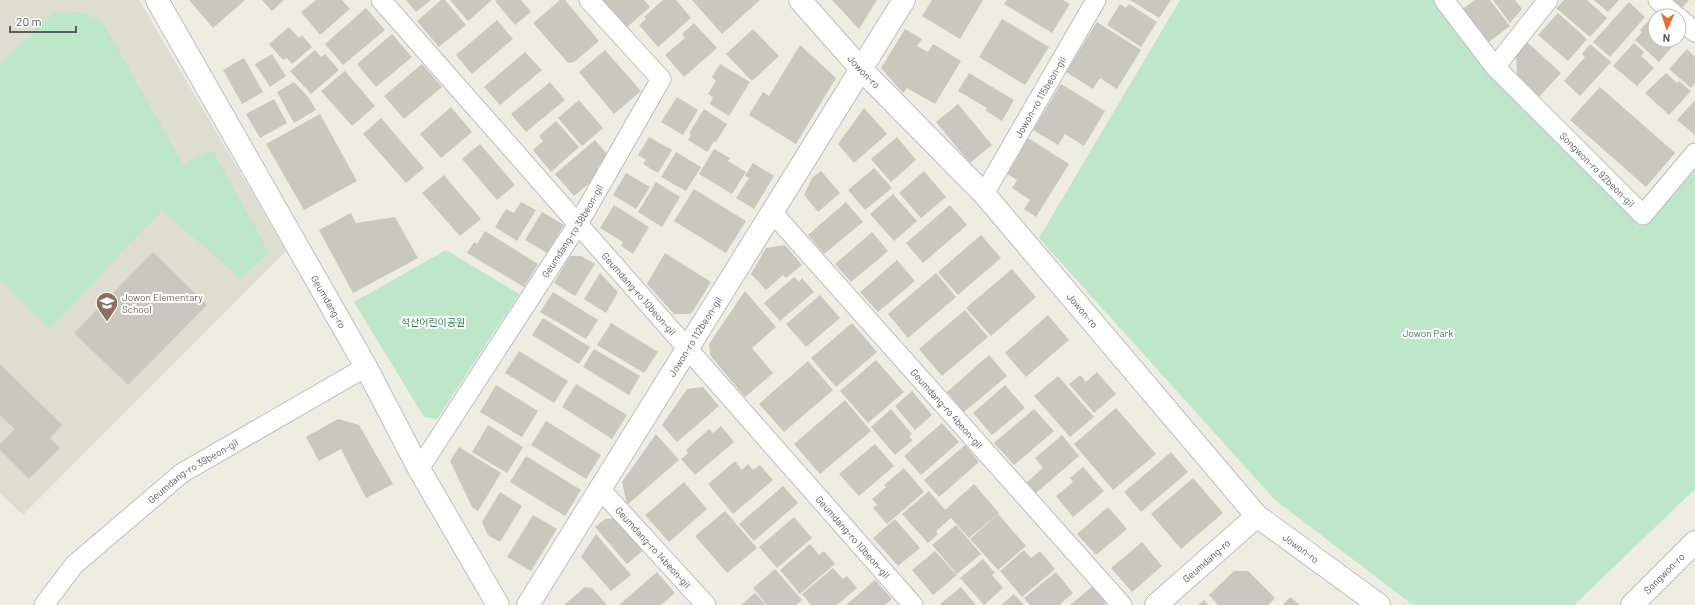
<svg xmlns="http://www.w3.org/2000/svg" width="1695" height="605" viewBox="0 0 1695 605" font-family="Barlow,'Noto Sans KR',sans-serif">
<rect width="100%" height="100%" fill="#edede2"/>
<!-- education -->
<path fill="#ddddd0" d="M 0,0 L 139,0 L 286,251 L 23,515 L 0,493 Z"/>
<!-- green -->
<path fill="#bee6c9" d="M 1180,0 L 1436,0 L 1490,74 L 1640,226 L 1695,168 L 1695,489 L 1574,605 L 1413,605 L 1275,500 L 1039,238 Z
M 54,12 L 81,13 L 101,20 L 183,164 L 212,150 L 269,253 L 240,278 L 162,210 L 50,328 L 0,280 L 0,65 Z
M 446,250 L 519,294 L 437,419 L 424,417 L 354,302 Z"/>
<!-- building -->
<path fill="#c8c8be" d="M 189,0 L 245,0 L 213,28 Z
M 262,0 L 284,0 L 272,11 Z
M 316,0 L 342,0 L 350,9 L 320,35 L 301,12 Z
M 406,0 L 431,0 L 416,12 Z
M 441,0 L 445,0 L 466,25 L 439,47 L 417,21 Z
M 450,0 L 492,0 L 468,21 Z
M 497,0 L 521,0 L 531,12 L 515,25 L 495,1 Z
M 560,0 L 565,0 L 599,41 L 574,62 L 568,63 L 533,23 Z
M 600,0 L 644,0 L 650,7 L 625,29 Z
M 663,0 L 676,0 L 691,18 L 658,47 L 639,25 L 646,19 L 644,17 Z
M 692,0 L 760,0 L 722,34 Z
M 832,0 L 877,0 L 859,29 Z
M 932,0 L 983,0 L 960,39 L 922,16 Z
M 1007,0 L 1063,0 L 1070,4 L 1052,33 L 1004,4 Z
M 1130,0 L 1171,0 L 1159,18 Z
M 1475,0 L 1490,0 L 1510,26 L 1486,44 L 1461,10 Z
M 1493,0 L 1515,0 L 1522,9 L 1510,23 Z
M 1564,0 L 1587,0 L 1607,18 L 1590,37 L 1556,8 Z
M 1594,0 L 1619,0 L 1608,12 Z
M 1673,0 L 1689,0 L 1682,8 Z
M 1629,2 L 1645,17 L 1610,57 L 1593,42 Z
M 1120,4 L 1126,8 L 1129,4 L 1157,22 L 1141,47 L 1107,25 Z
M 366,8 L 385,30 L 343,65 L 325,44 Z
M 1659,9 L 1666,16 L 1655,16 L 1655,40 L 1678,40 L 1659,62 L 1635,40 L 1642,32 L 1640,30 Z
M 1558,13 L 1587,39 L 1568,61 L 1538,35 Z
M 1002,19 L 1049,47 L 1025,85 L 979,57 Z
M 497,20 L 513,39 L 472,74 L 456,55 Z
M 1097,22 L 1141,50 L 1117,89 L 1100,78 L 1093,89 L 1066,72 Z
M 694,23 L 717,48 L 684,77 L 665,55 L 685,38 L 682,34 Z
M 289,27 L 299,38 L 302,35 L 312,47 L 292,64 L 287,58 L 283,60 L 269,44 Z
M 753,29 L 779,56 L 752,81 L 726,54 Z
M 905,29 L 922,39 L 917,46 L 928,52 L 933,44 L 961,61 L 935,104 L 907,88 L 903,93 L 881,68 Z
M 392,34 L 412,57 L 376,87 L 357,64 Z
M 1527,42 L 1561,73 L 1539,97 L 1517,77 L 1516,54 Z
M 1634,43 L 1644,52 L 1641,56 L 1654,68 L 1637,86 L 1613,66 Z
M 1590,44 L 1611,62 L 1580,96 L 1564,81 L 1585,57 L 1582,54 Z
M 800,45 L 836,78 L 796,144 L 749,115 L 763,92 L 769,96 Z
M 1687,49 L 1695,57 L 1695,83 L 1691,88 L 1669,69 Z
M 315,50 L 321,57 L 325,54 L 339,70 L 311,94 L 290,71 Z
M 605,50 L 641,91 L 614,114 L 579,72 Z
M 525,52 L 542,70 L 500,105 L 484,87 Z
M 272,54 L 286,76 L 270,87 L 255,64 Z
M 244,58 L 263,92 L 242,104 L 223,70 Z
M 422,64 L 442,87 L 404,119 L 384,96 Z
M 720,64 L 750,82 L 729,116 L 710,104 L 713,97 L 708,94 L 716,81 L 712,77 Z
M 345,71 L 375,106 L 352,126 L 321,91 Z
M 969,73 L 1014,100 L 1002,121 L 986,111 L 987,108 L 958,91 Z
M 1666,73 L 1677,83 L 1679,81 L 1691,91 L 1669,115 L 1645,93 Z
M 294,82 L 309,98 L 316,110 L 294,123 L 277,92 Z
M 550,82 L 565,100 L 526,132 L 511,114 Z
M 1061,84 L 1105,111 L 1084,146 L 1065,134 L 1058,145 L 1033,130 Z
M 1600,87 L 1675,153 L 1646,187 L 1570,120 Z
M 677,97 L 698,110 L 683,135 L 661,122 Z
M 274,99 L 287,123 L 260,138 L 246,114 Z
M 579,100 L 603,128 L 582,146 L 558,118 Z
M 1695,100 L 1695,135 L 1677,120 Z
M 958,104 L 992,145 L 970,163 L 936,122 Z
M 451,107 L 472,132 L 441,158 L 420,134 Z
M 864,108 L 887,134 L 854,163 L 838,144 Z
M 704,109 L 727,124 L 716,142 L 714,141 L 707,152 L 688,140 L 691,135 L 689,133 Z
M 320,114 L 357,181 L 304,210 L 266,144 Z
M 381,118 L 424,168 L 406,183 L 363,134 Z
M 556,121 L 579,147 L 551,172 L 533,150 L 543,141 L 539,136 Z
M 1025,136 L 1069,164 L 1036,217 L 1024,209 L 1030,200 L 1012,188 L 1017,180 L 1003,171 Z
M 649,137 L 672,150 L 658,173 L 643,164 L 646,160 L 638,155 Z
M 897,137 L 916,160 L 891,182 L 871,159 Z
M 595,140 L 609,156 L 597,167 L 602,173 L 574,196 L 555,174 Z
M 480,144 L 515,185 L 497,200 L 462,159 Z
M 714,149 L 730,158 L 728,161 L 746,172 L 732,194 L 699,174 Z
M 676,152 L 701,167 L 686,191 L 661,177 Z
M 753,163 L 774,176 L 754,209 L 736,198 L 749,178 L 745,176 Z
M 874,168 L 892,188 L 865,210 L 848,190 Z
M 821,171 L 840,193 L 818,212 L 804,195 L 812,178 Z
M 924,171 L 946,197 L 921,218 L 899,193 Z
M 626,173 L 650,187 L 636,209 L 613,195 Z
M 444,175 L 481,219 L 460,236 L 422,193 Z
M 656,182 L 680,197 L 662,227 L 638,212 Z
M 694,189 L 746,221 L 726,253 L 674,221 Z
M 893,194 L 917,221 L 894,241 L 870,214 Z
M 521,202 L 536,210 L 517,241 L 495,227 L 506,209 L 514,213 Z
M 846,202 L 863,222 L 824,254 L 808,235 Z
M 614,205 L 649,227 L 633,254 L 621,246 L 623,242 L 600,228 Z
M 950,205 L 967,225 L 923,263 L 906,243 Z
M 542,212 L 564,225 L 547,253 L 525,240 Z
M 351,213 L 356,223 L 395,217 L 418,258 L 353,293 L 319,230 Z
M 485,231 L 538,264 L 524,287 L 467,253 L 474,242 L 477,244 Z
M 872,232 L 888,251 L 851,282 L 835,264 Z
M 981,235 L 1001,258 L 958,295 L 938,272 Z
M 785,245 L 802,265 L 786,278 L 783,275 L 766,290 L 751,274 L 766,248 Z
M 153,252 L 207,305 L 128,385 L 74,333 Z
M 665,253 L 711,282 L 691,314 L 674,314 L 647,284 Z
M 570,256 L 581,256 L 595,264 L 575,296 L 554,283 Z
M 897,260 L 915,281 L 878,312 L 860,292 Z
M 1012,269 L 1036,297 L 991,336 L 966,308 Z
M 600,273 L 618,292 L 606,313 L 584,299 Z
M 936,273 L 956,297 L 908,338 L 888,314 Z
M 794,277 L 799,282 L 802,278 L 814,292 L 780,321 L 764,303 Z
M 745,291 L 776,327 L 752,348 L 773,373 L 745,397 L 710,355 L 709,344 Z
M 553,292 L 598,320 L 586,339 L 540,312 Z
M 820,295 L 840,318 L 806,347 L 786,324 Z
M 965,310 L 988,337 L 942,376 L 919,349 Z
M 1048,315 L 1069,340 L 1026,377 L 1005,353 Z
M 543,318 L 590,347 L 579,364 L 532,335 Z
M 611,323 L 658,352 L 644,373 L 597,345 Z
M 852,323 L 877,352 L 836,387 L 811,358 Z
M 594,349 L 640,376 L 629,395 L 583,367 Z
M 519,351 L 568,381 L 554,403 L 505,373 Z
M 989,355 L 1007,376 L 964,412 L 947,392 Z
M 876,360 L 904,392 L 868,423 L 840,391 Z
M 808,361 L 833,390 L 784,432 L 759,404 Z
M 0,364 L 62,425 L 50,438 L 60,448 L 29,479 L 0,450 L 0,444 L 15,429 L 0,415 Z
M 1097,372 L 1116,394 L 1094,413 L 1069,384 L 1080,375 L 1086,382 Z
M 1058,376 L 1094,417 L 1070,437 L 1034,396 Z
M 576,384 L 627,415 L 612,439 L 562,407 Z
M 496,385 L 538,411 L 522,437 L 480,412 Z
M 1005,385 L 1025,408 L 992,435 L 973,413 Z
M 703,387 L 719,406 L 677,442 L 662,425 L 687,389 Z
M 912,391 L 932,415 L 915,430 L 895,406 Z
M 845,400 L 871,431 L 820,474 L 794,444 Z
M 1116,408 L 1156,454 L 1113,490 L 1074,444 Z
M 891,409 L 912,434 L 909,437 L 913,440 L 895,455 L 871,427 Z
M 1034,409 L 1054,431 L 1014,465 L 994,443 Z
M 338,419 L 359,425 L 393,484 L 366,498 L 341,449 L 319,461 L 306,437 Z
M 546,421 L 601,455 L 586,479 L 531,445 Z
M 942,423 L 959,442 L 921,475 L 904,456 Z
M 488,425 L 523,447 L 507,473 L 472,452 Z
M 721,426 L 734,442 L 695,475 L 681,459 L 688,453 L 686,450 L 709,429 L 713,433 Z
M 656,434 L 679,460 L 627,505 L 622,482 Z
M 1062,435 L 1079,456 L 1036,493 L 1027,482 L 1043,468 L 1035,458 Z
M 875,444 L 894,466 L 859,496 L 839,474 Z
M 965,445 L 979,462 L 939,497 L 924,480 Z
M 459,447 L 501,473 L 478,511 L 472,507 L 450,461 Z
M 1171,452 L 1188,472 L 1141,512 L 1124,492 Z
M 526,456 L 581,490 L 565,516 L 510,482 Z
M 735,461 L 742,470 L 748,464 L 753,470 L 760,465 L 773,480 L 733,514 L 708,484 Z
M 1083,467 L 1104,491 L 1073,517 L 1056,496 L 1073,482 L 1070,478 Z
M 904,468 L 924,492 L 887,524 L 873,508 L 877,505 L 872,499 L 886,487 L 884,485 Z
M 1193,478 L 1223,513 L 1181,549 L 1151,514 Z
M 684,482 L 707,509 L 669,542 L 645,515 Z
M 974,484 L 999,513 L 969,538 L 951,518 L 936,531 L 938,534 L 928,543 L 902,514 L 929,491 L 945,510 Z
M 783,486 L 798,503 L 754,541 L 739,524 Z
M 500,492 L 522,506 L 500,542 L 488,535 L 482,522 Z
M 1108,507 L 1127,529 L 1096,555 L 1077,534 Z
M 725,511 L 757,548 L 727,573 L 695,536 Z
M 998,514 L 1026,546 L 998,570 L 970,539 Z
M 533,515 L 557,529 L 531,571 L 507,557 Z
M 794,517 L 812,538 L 777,568 L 759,547 Z
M 618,518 L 645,549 L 627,564 L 595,527 L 605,519 Z
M 895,519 L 920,548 L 898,566 L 873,538 Z
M 956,525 L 981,554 L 957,574 L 932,545 Z
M 596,534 L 631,575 L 611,591 L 581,557 Z
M 1142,542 L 1162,566 L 1132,592 L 1111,568 Z
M 810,544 L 819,555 L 824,551 L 835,564 L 800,594 L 780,570 Z
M 1024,550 L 1031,558 L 1040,551 L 1055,569 L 1022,597 L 1000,571 Z
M 935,551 L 957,575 L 933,595 L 912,570 Z
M 983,559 L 995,573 L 992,575 L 1003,588 L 984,605 L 960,578 Z
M 833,568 L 843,579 L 847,576 L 857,588 L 837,605 L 811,605 L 802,594 Z
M 775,569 L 802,600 L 796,605 L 767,605 L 753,588 Z
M 1234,571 L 1248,571 L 1275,598 L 1268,605 L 1218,605 L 1209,595 Z
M 657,572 L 675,593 L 661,605 L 619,605 Z
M 1056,572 L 1073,593 L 1059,605 L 1030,605 L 1024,598 Z
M 875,580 L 892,599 L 885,605 L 846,605 Z
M 1093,586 L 1106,601 L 1105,605 L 1070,605 Z
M 585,587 L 592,588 L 607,605 L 564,605 Z
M 961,587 L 976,605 L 939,605 Z
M 755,593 L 766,605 L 741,605 Z
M 1014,594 L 1024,605 L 1001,605 Z
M 1290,597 L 1300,605 L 1283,605 Z
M 1204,600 L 1208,605 L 1198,605 Z"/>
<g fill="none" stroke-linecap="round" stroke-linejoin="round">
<!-- street casing -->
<g stroke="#bcbdc4" stroke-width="21">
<g id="street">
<path id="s1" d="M 381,0 L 913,605"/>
<path id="s2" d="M 1444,0 L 1495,67 L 1643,215 L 1695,153"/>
<path d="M 1658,0 L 1676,16"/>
<path d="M 1679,18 L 1695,32"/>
<path d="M 1495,67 L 1548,0"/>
<path id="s3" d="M 984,194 L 1096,0"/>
<path id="s4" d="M 772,212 L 1122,605"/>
<path id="s5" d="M 419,469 L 578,224 L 661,79 L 589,0"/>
<path id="s6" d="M 600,489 L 706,605"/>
<path id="s7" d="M 44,605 L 74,565 L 182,473 L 366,367"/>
</g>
</g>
<!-- secondary casing -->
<g stroke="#bdbec6" stroke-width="24">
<g id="secondary">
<path id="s8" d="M 157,0 L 366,367 L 419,469 L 498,605"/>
<path id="s9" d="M 800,0 L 861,69 L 984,194 L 1257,516 L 1379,605"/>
<path id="s10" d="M 528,605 L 904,0"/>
<path id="s11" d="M 1156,605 L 1257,516"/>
<path id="s12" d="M 1632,605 L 1695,542"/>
</g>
</g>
<!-- street -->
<use href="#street" stroke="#fff" stroke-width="19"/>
<!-- secondary -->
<use href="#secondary" stroke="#fff" stroke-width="22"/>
</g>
<!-- icons -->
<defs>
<g id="school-pin" transform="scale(1.15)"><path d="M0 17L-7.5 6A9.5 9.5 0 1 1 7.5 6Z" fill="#8d6e63" stroke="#fff"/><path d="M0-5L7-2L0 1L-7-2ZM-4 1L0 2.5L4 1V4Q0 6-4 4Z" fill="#fff"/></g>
</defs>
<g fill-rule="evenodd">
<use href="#school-pin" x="107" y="303"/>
</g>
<g text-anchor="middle" stroke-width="4" stroke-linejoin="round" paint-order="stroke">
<!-- street labels -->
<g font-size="10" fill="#5a5c63" stroke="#fff">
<text dy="4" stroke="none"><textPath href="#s9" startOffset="96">Jowon-ro</textPath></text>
<text dy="4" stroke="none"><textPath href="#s3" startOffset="112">Jowon-ro 115beon-gil</textPath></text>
<text dy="4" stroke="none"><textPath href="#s2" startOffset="229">Songwon-ro 92beon-gil</textPath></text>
<text dy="4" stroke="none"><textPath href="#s5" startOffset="283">Geumdang-ro 38beon-gil</textPath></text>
<text dy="4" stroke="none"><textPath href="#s1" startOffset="391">Geumdang-ro 10beon-gil</textPath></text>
<text dy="4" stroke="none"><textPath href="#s8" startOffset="347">Geumdang-ro</textPath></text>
<text dy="4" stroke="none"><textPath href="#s9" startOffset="420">Jowon-ro</textPath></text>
<text dy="4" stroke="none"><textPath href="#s10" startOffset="316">Jowon-ro 112beon-gil</textPath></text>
<text dy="4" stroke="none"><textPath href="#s4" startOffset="263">Geumdang-ro 4beon-gil</textPath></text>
<text dy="4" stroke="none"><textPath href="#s7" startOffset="202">Geumdang-ro 39beon-gil</textPath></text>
<text dy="4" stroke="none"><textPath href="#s1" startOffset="715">Geumdang-ro 10beon-gil</textPath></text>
<text dy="4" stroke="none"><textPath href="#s6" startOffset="79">Geumdang-ro 14beon-gil</textPath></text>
<text dy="4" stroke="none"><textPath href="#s9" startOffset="744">Jowon-ro</textPath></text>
<text dy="4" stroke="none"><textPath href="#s11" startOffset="67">Geumdang-ro</textPath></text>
<text dy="4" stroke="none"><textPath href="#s12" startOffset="45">Songwon-ro</textPath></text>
</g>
<!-- education labels -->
<g font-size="10" fill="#785e54" stroke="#fff" text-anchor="start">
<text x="122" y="301">Jowon Elementary<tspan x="122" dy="12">School</tspan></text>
</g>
<!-- park labels -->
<g font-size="10" fill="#33824c" stroke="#fff">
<text x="433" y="326">석산어린이공원</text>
<text x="1428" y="337">Jowon Park</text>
</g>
</g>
<!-- north arrow -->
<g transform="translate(1667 28) rotate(183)"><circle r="19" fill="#ffffff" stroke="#bdbec1"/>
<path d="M0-3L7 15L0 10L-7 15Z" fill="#eb6d2b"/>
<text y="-6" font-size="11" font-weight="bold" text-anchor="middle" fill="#5a5c63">N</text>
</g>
<!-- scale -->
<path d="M10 26v6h66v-6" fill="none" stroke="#5a5c63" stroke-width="2"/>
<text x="16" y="26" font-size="12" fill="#5a5c63" stroke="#ffffff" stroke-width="3" paint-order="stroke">20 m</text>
</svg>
